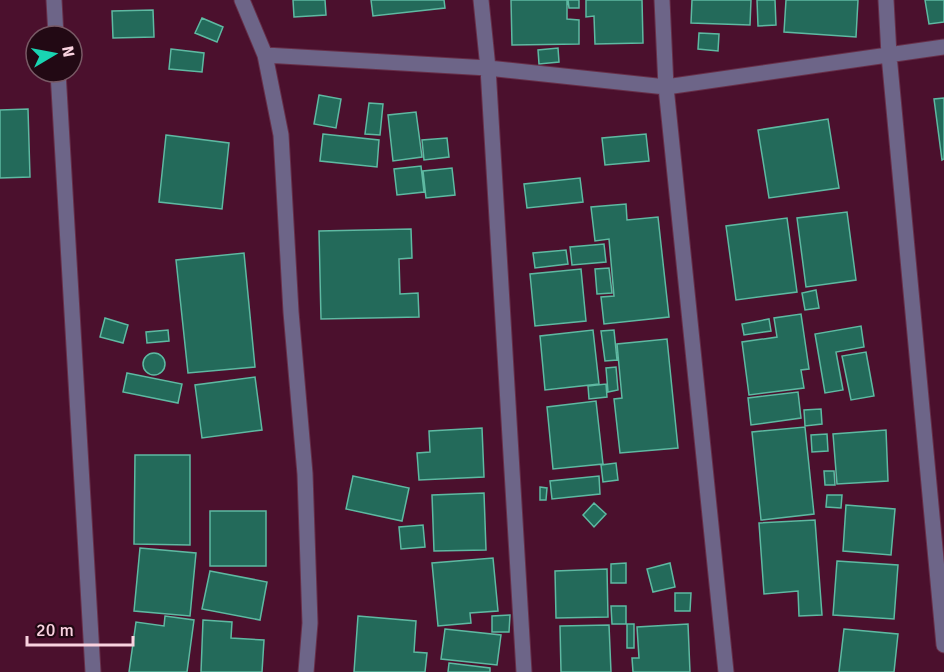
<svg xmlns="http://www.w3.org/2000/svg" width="944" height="672" viewBox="0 0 944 672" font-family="Signika,sans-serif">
<rect width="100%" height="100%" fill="#4b102d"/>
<!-- building -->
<path fill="#236a5a" stroke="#5eb9a2" stroke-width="1.5" d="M 293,0 L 325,0 L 326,15 L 294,17 Z
M 371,0 L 444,0 L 445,8 L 373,16 Z
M 511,0 L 567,0 L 567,19 L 579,20 L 579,44 L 512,45 Z
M 568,0 L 579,0 L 579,8 L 569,8 Z
M 586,0 L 642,0 L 643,43 L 595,44 L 594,16 L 586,17 Z
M 692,0 L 751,0 L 750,25 L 691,23 Z
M 757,0 L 775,0 L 776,25 L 758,26 Z
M 786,0 L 858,0 L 856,37 L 784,32 Z
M 925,0 L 944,0 L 944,22 L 929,24 Z
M 153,10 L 154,37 L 113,38 L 112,11 Z
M 202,18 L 223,27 L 217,42 L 195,33 Z
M 699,33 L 719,34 L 718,51 L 698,49 Z
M 558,48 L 559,62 L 539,64 L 538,50 Z
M 171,49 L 204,53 L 202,72 L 169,69 Z
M 319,95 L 341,99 L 336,128 L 314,124 Z
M 944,98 L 944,159 L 942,160 L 934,99 Z
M 369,103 L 383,104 L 380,135 L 365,134 Z
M 28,109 L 30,177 L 0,178 L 0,110 Z
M 416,112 L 422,157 L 393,161 L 388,115 Z
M 828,119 L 839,188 L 769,198 L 758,130 Z
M 323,134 L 379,140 L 377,167 L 320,161 Z
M 646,134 L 649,161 L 605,165 L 602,138 Z
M 166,135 L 229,143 L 222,209 L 159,202 Z
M 447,138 L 449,157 L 424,160 L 422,140 Z
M 421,166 L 424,192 L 397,195 L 394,169 Z
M 452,168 L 455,195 L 426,198 L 423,171 Z
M 580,178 L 583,202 L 527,208 L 524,184 Z
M 626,204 L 627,220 L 658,217 L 669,317 L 604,324 L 601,297 L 614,296 L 609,239 L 595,241 L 591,207 Z
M 847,212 L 856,280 L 806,287 L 797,218 Z
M 787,218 L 797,292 L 736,300 L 726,226 Z
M 411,229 L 412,258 L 399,259 L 400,294 L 418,293 L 419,317 L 321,319 L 319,231 Z
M 604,244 L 606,262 L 572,265 L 570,247 Z
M 566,250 L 568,264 L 535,268 L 533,253 Z
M 244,253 L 255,367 L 188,373 L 176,260 Z
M 609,268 L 612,293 L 597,294 L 595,269 Z
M 581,269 L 586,321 L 535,326 L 530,274 Z
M 816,290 L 819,308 L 805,310 L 802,293 Z
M 801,314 L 809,369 L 801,370 L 804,388 L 749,395 L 742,342 L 777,337 L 774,318 Z
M 105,318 L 128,325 L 123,343 L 100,337 Z
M 769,319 L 771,331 L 744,335 L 742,324 Z
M 861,326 L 864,347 L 836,352 L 843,390 L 825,393 L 815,334 Z
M 168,330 L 169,341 L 147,343 L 146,332 Z
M 593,330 L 599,384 L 545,390 L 540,336 Z
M 614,330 L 617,360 L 605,361 L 601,331 Z
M 667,339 L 678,448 L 620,453 L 614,399 L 622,398 L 617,344 Z
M 866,352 L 874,396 L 851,400 L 842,356 Z
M143 364a11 11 0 1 1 22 0a11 11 0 1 1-22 0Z
M 616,367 L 618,390 L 608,392 L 606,368 Z
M 127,373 L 182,384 L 178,403 L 123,392 Z
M 255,377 L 262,430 L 202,438 L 195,385 Z
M 606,384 L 607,397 L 589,399 L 588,386 Z
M 798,392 L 801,418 L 751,425 L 748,398 Z
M 596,401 L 603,464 L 553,469 L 547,407 Z
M 821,409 L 822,424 L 805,426 L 804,410 Z
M 805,427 L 814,514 L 761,520 L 752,432 Z
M 482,428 L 484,477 L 419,480 L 417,453 L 430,452 L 429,431 Z
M 886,430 L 888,481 L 837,484 L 833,434 Z
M 827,434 L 828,451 L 812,452 L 811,435 Z
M 135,455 L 190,455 L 190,545 L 134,544 Z
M 616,463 L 618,480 L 603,482 L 601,465 Z
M 824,471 L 834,471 L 835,485 L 825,485 Z
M 353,476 L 409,488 L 402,521 L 346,509 Z
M 599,476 L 600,494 L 552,499 L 550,481 Z
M 540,487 L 547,488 L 546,500 L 540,500 Z
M 484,493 L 486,550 L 434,551 L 432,495 Z
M 827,495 L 842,495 L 841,508 L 826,507 Z
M 594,503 L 606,514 L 594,527 L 583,515 Z
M 846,505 L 895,509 L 891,555 L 843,551 Z
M 210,511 L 266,511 L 266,566 L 210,566 Z
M 815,520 L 822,615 L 799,616 L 798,591 L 764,594 L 759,523 Z
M 423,525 L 425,547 L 401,549 L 399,527 Z
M 140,548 L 196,553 L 190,616 L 134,611 Z
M 493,558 L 498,611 L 470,613 L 471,623 L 438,626 L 432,563 Z
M 837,561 L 898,565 L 894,619 L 833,615 Z
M 626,563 L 626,583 L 611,583 L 611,564 Z
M 670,563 L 675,587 L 653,592 L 647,569 Z
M 607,569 L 608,617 L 556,618 L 555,571 Z
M 210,571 L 267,582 L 260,620 L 202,609 Z
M 675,593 L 691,593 L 690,611 L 675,611 Z
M 611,606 L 626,606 L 626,624 L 612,624 Z
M 510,615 L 509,632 L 492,632 L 492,616 Z
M 165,616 L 194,620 L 187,672 L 129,672 L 136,622 L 164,626 Z
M 358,616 L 416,621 L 414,652 L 427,653 L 425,672 L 354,672 Z
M 203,620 L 232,622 L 231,638 L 264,640 L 262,672 L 201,672 Z
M 627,624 L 634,624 L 634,648 L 627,648 Z
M 688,624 L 690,672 L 633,672 L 632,658 L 639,658 L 637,627 Z
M 609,625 L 611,672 L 561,672 L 560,626 Z
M 445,629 L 501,635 L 497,665 L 441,659 Z
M 844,629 L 898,634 L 894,672 L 839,672 Z
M 449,663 L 490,668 L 490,672 L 448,672 Z"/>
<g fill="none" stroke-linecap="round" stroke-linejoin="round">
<!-- minor casing -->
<g stroke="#672f49" stroke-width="17">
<path id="minor" d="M 54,0 L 56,36
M 242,0 L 265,55 L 281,135 L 291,312 L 305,474 L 310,623 L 306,672
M 481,0 L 488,68 L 524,672
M 662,0 L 666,87 L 726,672
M 886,0 L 889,55 L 944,645
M 265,55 L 488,68 L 666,87 L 944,47
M 58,72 L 93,672"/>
</g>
<!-- minor -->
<use href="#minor" stroke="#6d6588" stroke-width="15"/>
</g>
<!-- north arrow -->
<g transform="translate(54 54) rotate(80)"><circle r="28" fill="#220914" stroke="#785965" stroke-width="1.5"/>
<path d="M0-4.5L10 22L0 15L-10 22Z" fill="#19d5b2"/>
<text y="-9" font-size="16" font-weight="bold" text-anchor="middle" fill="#f9d2df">N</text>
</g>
<!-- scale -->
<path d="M27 636v9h106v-9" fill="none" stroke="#f9d2df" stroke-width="3"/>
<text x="36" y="636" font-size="18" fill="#f9d2df" stroke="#220914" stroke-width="4.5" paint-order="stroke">20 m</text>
</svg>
